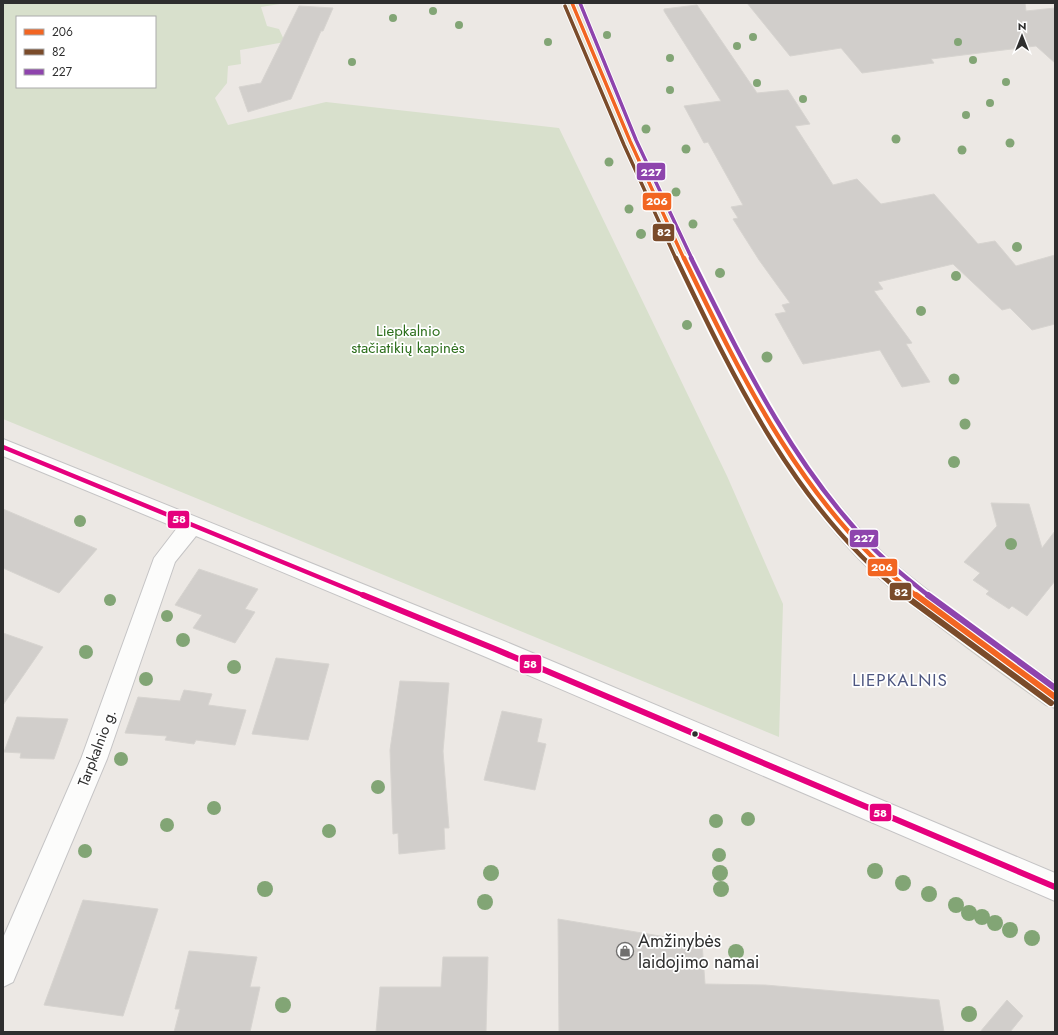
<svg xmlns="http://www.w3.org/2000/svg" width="1058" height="1035" viewBox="0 0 1058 1035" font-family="Jost,sans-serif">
<rect width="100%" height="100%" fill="#ece8e4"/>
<!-- cemetery -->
<path fill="#d8e0cc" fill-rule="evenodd" d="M 3,3 L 286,3 L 261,7 L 267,26 L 279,29 L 285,42 L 240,50 L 241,64 L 228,66 L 227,83 L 215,98 L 228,125 L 326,102 L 559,128 L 727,476 L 783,604 L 779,737 L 3,419 ZM 17,17 L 155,17 L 155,87 L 17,87 Z"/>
<!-- building -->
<path fill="#d1cecb" stroke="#d7d4d0" d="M 747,3 L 1025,3 L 1026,11 L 1055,8 L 1055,63 L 1036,46 L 931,59 L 934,63 L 862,73 L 841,48 L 790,56 Z
M 697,5 L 757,93 L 788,90 L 810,124 L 795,126 L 833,185 L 857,179 L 881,204 L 934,194 L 978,244 L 995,241 L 1016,266 L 1055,255 L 1055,324 L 1032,330 L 1010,308 L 1002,310 L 953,264 L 878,282 L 883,289 L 874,291 L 912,343 L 906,344 L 930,382 L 902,387 L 880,350 L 803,364 L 775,314 L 786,312 L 782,305 L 790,303 L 759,260 L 733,219 L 738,218 L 731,207 L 743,205 L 708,142 L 704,143 L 684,106 L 721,101 L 664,11 L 664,9 Z
M 299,6 L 333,8 L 323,31 L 321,31 L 291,99 L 248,112 L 239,87 L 261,83 Z
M 991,503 L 1029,504 L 1042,548 L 1055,531 L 1055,581 L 1027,616 L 1012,606 L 1009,609 L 986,594 L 989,591 L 973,580 L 980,573 L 964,562 L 997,526 Z
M 3,509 L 97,549 L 59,593 L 3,568 Z
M 199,569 L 258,589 L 245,609 L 255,612 L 235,643 L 193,628 L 202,615 L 175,605 Z
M 3,633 L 43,647 L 3,705 Z
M 276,658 L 329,664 L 308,740 L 252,734 Z
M 400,681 L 449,683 L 443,751 L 449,828 L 444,828 L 445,849 L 399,854 L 398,833 L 393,834 L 390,750 Z
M 184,690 L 212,694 L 208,705 L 246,710 L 235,745 L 196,740 L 194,744 L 165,740 L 167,736 L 125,733 L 138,697 L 180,701 Z
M 502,711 L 542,719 L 537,742 L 546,744 L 535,790 L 484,780 Z
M 17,717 L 68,719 L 54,759 L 20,758 L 21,753 L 4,752 Z
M 83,900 L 158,909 L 123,1016 L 44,1005 Z
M 558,919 L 702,943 L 705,984 L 765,985 L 939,1000 L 944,1032 L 559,1032 Z
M 189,951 L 257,957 L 250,987 L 260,987 L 250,1032 L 174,1032 L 180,1009 L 175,1009 Z
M 443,957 L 488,957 L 486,1032 L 376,1032 L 380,987 L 441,987 Z
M 1007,1000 L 1023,1016 L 1010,1032 L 980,1032 Z"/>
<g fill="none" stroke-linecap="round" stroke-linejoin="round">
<!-- minor casing -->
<g stroke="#c5c4c5" stroke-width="2">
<path id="minor" d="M 3,439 L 504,641 L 1055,873 L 1055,901 L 486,657 L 196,536 L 175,562 L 107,759 L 13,982 L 3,987 L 3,938 L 81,759 L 154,558 L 177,528 L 3,456 Z"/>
</g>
<!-- primary casing -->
<g stroke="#c6c5c4" stroke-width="2">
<path id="primary" d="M 565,3 L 579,3 C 616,95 656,186 701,275 C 747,369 797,464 870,540 C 893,565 921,585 948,606 C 983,632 1019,658 1055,683 L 1055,708 L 1046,705 C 1007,677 968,649 930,619 C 906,601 882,582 860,560 C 784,482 733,381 687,284 C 643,192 602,98 565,3 Z"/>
</g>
<!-- minor -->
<use href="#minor" fill="#fcfcfb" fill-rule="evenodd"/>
<!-- primary -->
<use href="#primary" fill="#e8e4d6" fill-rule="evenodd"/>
<!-- bus-1-far2 casing -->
<g stroke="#fff" stroke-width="5.5">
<path id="bus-1-far2" d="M 572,3 L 630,141 L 684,259"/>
</g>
<!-- bus-1-far1 casing -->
<g stroke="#fff" stroke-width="8">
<path id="bus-1-far1" d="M 684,258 C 743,380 807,512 917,596"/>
</g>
<!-- bus-1 casing -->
<g stroke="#fff" stroke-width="9">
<path id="bus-1" d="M 916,595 L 1055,697"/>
</g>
<!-- bus-2-far2 casing -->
<g stroke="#fff" stroke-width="5.5">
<path id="bus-2-far2" d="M 565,6 L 624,145 L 676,259"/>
</g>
<!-- bus-2-far1 casing -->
<g stroke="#fff" stroke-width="8">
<path id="bus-2-far1" d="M 676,258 C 734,379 797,511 906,596"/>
</g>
<!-- bus-2 casing -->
<g stroke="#fff" stroke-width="9">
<path id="bus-2" d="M 904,595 L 1051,703"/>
</g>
<!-- bus-3-far2 casing -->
<g stroke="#fff" stroke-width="5.5">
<path id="bus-3-far2" d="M 580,3 L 636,140 L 692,259"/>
</g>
<!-- bus-3-far1 casing -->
<g stroke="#fff" stroke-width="8">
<path id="bus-3-far1" d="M 691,258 C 742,360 793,467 874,549 C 891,566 910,581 929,596"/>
</g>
<!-- bus-3 casing -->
<g stroke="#fff" stroke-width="9">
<path id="bus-3" d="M 928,595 L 1055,688"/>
</g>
<!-- bus-4-far1 casing -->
<g stroke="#fff" stroke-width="8">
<path id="bus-4-far1" d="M 3,447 L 365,596"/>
</g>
<!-- bus-4 casing -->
<g stroke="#fff" stroke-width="9">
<path id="bus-4" d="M 363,595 L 495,649 L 1055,887"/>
</g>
<!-- bus-1-far2 -->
<use href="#bus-1-far2" stroke="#f26522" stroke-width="3.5"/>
<!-- bus-1-far1 -->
<use href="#bus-1-far1" stroke="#f26522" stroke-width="4.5"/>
<!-- bus-1 -->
<use href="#bus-1" stroke="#f26522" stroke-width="6"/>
<!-- bus-2-far2 -->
<use href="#bus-2-far2" stroke="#7a4b2a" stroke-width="3.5"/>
<!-- bus-2-far1 -->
<use href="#bus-2-far1" stroke="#7a4b2a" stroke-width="4.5"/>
<!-- bus-2 -->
<use href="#bus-2" stroke="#7a4b2a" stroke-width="6"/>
<!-- bus-3-far2 -->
<use href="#bus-3-far2" stroke="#8e44ad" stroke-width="3.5"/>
<!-- bus-3-far1 -->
<use href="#bus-3-far1" stroke="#8e44ad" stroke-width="4.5"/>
<!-- bus-3 -->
<use href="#bus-3" stroke="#8e44ad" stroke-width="6"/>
<!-- bus-4-far1 -->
<use href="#bus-4-far1" stroke="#e5007d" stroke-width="4.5"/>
<!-- bus-4 -->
<use href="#bus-4" stroke="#e5007d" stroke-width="6"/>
</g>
<!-- trees -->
<g fill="#82a575">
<circle cx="433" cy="11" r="4"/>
<circle cx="393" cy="18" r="4"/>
<circle cx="459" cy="25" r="4"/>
<circle cx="607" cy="35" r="4"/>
<circle cx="753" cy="37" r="4"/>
<circle cx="548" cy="42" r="4"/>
<circle cx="958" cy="42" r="4"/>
<circle cx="737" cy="46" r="4"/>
<circle cx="670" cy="58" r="4"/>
<circle cx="973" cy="60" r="4"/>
<circle cx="352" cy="62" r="4"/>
<circle cx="1006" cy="82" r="4"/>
<circle cx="757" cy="83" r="4"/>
<circle cx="670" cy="90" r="4"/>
<circle cx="803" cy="99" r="4"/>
<circle cx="990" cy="103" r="4"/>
<circle cx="966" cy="115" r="4"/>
<circle cx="646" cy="129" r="4.5"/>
<circle cx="896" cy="139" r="4.5"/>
<circle cx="1010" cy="143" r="4.5"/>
<circle cx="686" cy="149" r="4.5"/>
<circle cx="962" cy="150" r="4.5"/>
<circle cx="609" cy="162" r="4.5"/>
<circle cx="676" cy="192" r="4.5"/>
<circle cx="629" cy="209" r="4.5"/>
<circle cx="693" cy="224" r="4.5"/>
<circle cx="641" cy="234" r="5"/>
<circle cx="1017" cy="247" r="5"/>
<circle cx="720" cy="273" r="5"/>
<circle cx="956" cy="276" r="5"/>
<circle cx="921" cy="311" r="5"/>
<circle cx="687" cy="325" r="5"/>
<circle cx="767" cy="357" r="5.5"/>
<circle cx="954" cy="379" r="5.5"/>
<circle cx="965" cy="424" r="5.5"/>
<circle cx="954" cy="462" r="6"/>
<circle cx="80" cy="521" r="6"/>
<circle cx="1011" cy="544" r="6"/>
<circle cx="110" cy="600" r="6"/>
<circle cx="167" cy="616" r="6"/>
<circle cx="183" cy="640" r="7"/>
<circle cx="86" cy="652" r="7"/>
<circle cx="234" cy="667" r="7"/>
<circle cx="146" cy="679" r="7"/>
<circle cx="121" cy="759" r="7"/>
<circle cx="378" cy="787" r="7"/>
<circle cx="214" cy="808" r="7"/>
<circle cx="748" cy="819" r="7"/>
<circle cx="716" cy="821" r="7"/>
<circle cx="167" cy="825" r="7"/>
<circle cx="329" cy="831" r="7"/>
<circle cx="85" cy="851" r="7"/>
<circle cx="719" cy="855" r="7"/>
<circle cx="875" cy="871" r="8"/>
<circle cx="491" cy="873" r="8"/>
<circle cx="720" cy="873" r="8"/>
<circle cx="903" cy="883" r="8"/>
<circle cx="265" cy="889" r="8"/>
<circle cx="721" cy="889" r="8"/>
<circle cx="929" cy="894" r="8"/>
<circle cx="485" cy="902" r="8"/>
<circle cx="956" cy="905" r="8"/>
<circle cx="969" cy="913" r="8"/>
<circle cx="982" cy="917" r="8"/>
<circle cx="995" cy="923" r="8"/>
<circle cx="1010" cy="930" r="8"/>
<circle cx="1032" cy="938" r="8"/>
<circle cx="736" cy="952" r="8"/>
<circle cx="283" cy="1005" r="8"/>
<circle cx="969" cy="1014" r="8"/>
</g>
<!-- icons -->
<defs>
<g id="shop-ring" transform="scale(0.9)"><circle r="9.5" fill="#fff" stroke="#706f6e" stroke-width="1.5"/><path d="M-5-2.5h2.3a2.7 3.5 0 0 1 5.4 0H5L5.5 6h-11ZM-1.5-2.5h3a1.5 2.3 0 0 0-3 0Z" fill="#706f6e"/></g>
</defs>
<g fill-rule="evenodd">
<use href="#shop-ring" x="625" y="951"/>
</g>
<!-- markers -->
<circle fill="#2e2e2e" stroke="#fff" stroke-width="1.5" cx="695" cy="734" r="3.5"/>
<g text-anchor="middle" stroke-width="3.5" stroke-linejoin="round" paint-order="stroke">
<!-- park labels -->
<g font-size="15" fill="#2c6e1b" stroke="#fff">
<text x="408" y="336">Liepkalnio<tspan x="408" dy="17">stačiatikių kapinės</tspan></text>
</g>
<!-- street labels -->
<g font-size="15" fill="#2e2e2e" stroke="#fff">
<text transform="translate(97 748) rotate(-69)" y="5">Tarpkalnio g.</text>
</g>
<!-- quarter labels -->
<g font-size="17" letter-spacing="1" fill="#4d5680" stroke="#fff">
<text x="900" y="686">LIEPKALNIS</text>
</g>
<!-- near-poi labels -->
<g font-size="18" fill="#2e2e2e" stroke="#fff" text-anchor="start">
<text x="638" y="947">Amžinybės<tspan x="638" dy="21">laidojimo namai</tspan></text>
</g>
</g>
<g stroke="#fff" stroke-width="1.5">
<rect x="636" y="162" width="30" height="19" rx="4" fill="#8e44ad"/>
<rect x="642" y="192" width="30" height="19" rx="4" fill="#f26522"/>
<rect x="652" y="223" width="23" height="19" rx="4" fill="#7a4b2a"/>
<rect x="167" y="510" width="23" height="19" rx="4" fill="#e5007d"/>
<rect x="849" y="529" width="30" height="19" rx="4" fill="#8e44ad"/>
<rect x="867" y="558" width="31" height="19" rx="4" fill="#f26522"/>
<rect x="889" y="582" width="23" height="19" rx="4" fill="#7a4b2a"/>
<rect x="519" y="654" width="23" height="20" rx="4" fill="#e5007d"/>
<rect x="869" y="803" width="23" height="19" rx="4" fill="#e5007d"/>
</g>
<g font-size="11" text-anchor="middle" font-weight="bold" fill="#fff">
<text x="651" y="176">227</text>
<text x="657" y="205">206</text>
<text x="664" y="236">82</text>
<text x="179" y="523">58</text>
<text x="864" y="542">227</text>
<text x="882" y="571">206</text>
<text x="901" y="596">82</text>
<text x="530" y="668">58</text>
<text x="880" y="817">58</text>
</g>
<!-- border -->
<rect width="1058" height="1035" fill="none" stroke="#2e2e2e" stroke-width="8"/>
<!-- legend -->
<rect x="16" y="16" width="140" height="72" fill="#ffffff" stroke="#ababab"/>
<rect x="24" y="29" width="20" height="6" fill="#f26522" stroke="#ababab"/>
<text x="52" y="36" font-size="12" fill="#2e2e2e">206</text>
<rect x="24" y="49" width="20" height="6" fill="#7a4b2a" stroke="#ababab"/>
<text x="52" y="56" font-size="12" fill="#2e2e2e">82</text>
<rect x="24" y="69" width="20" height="6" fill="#8e44ad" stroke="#ababab"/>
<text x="52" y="76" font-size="12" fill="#2e2e2e">227</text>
<!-- north arrow -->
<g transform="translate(1022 36)" stroke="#ffffff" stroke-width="3" paint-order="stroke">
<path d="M0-3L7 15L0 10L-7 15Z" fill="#2e2e2e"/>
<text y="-6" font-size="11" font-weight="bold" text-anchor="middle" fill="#2e2e2e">N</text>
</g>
</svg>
